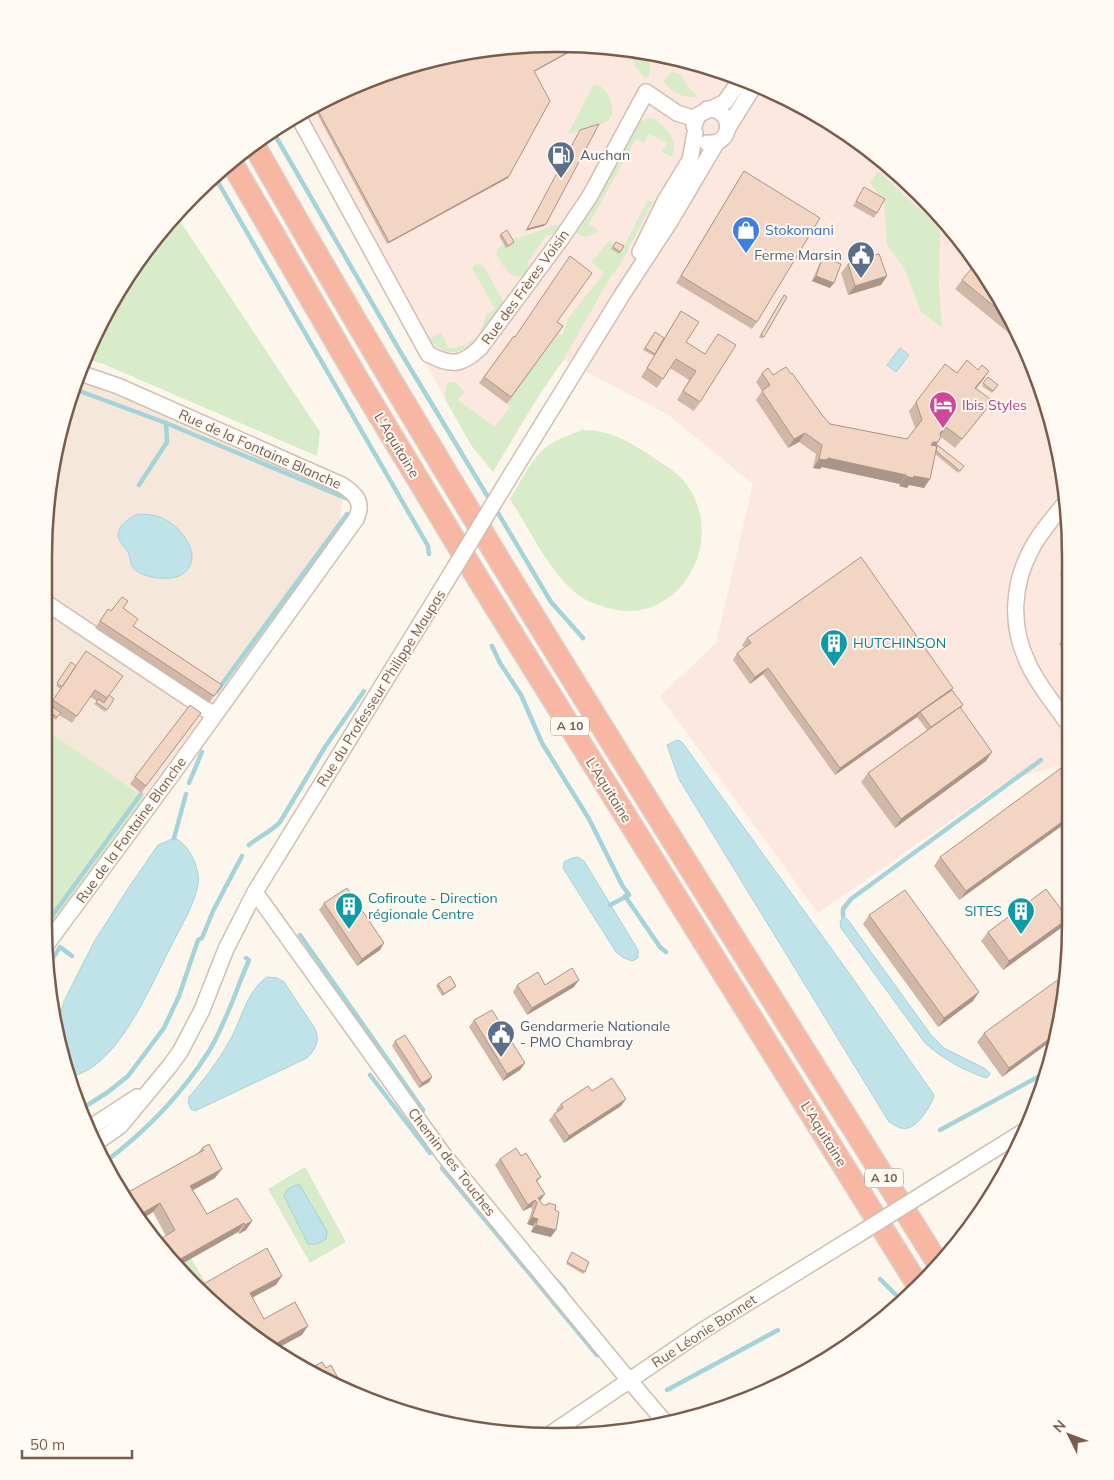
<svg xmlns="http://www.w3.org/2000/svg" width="1114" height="1480" viewBox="0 0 1114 1480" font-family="Mulish,sans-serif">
<rect width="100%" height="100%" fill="#fdf6ec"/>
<!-- residential -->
<path fill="#f5e8da" d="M 78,380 L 344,487 L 339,529 L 145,798 L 44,728 L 45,524 L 61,424 Z"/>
<!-- commercial -->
<path fill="#fde8e0" d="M 557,44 L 657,54 L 753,83 L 842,130 L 920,194 L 984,272 L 1043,392 L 1066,490 L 1066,764 L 1010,779 L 818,913 L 660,696 L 716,643 L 753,484 L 667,414 L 562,359 L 493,472 L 471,445 L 290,120 L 360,83 Z"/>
<!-- green -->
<path fill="#d8ecc9" d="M 634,51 L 651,53 L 649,77 L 646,78 C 637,70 631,64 634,51 Z
M 674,72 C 688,75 682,87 696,93 L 696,97 C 683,98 670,92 663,81 L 670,73 Z
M 594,84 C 608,86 613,103 612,115 C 605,128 581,130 568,134 Z
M 652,118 C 666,125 679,140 672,157 L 662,152 L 667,143 L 649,134 L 644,143 L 636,139 L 589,224 L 598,230 C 592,236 584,240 577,233 L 577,230 L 636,124 L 644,119 Z
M 878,171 L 940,228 L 939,286 L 942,328 L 921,312 L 906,272 L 887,244 L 884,203 L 870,182 Z
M 648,200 L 653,202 L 619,267 L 611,276 L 564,359 L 533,404 L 493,472 L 471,445 L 445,399 L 446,385 L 449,382 C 457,381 459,386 464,392 L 458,400 L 495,427 L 510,407 L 507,404 L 558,333 L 562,335 L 569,317 L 604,273 L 591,262 L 610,240 L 615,244 L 612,249 L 622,249 Z
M 176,215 L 320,432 L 317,456 L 103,364 L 86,359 L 97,330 L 150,245 Z
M 557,224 L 560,226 L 555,234 L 546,236 L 528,262 L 529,271 C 513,286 503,266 496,254 L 498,248 L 515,237 L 519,238 Z
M 475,264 L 483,265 L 503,301 L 503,307 C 485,329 460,375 429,339 L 441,333 L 449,348 C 470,348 483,334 486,314 L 495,309 L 472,268 Z
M 582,430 C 610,430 628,441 651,456 C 664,465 678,472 687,485 C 729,544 675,633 602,606 C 594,604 585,600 578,595 C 548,570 531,532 510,499 C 521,482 530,460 546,447 C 556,439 570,435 582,430 Z
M 44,728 L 145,798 L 45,934 L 44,923 Z
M 305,1167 L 346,1242 L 310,1263 L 268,1189 Z
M 191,1258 L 208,1287 L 201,1290 L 178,1266 Z"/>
<!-- water -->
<path fill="#bfe3e8" stroke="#a5d3da" d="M 900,348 L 909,355 L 896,372 L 887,365 Z
M 138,514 C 147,514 156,515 164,519 C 184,528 207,562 179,576 C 168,581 139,578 132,566 C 130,562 130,556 128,552 C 125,547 121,544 119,539 C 115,527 129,518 138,514 Z
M 677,740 L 682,742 L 849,973 L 934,1095 C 932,1105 918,1126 908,1128 C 900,1130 895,1125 889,1122 L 679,779 L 667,745 Z
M 174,838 C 189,843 201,870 198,885 C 193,908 180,928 170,948 C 152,984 130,1035 100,1061 C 91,1069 82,1074 70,1077 L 61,1056 L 57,1025 L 64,1001 L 94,942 L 127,890 L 158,845 Z
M 578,857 L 584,861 L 638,950 L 638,958 L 632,961 L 622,957 L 616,952 L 563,868 L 564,862 L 572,858 Z
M 843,916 L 848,920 L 931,1035 L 944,1048 L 984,1068 L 990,1073 L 989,1076 L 986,1078 C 963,1070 943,1059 925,1043 L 841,928 L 840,922 Z
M 267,977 L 277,978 L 284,982 L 314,1027 C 321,1040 316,1048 307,1058 L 195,1111 L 191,1109 L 188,1103 L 189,1097 C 205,1078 217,1063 230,1040 C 242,1019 246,992 267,977 Z
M 299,1184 L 327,1231 L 326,1239 L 317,1244 L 308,1244 L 284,1196 L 288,1189 Z"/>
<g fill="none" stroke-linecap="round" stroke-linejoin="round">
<!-- stream -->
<path stroke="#a5d3da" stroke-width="4.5" d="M 272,130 L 401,353 L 491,502
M 215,177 L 428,546 L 429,554
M 74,389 L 166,423
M 139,485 L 167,442 L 166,423 L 348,499
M 495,508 L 551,602 L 583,638
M 492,646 L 500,663 L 521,695 L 542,743 L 589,819 L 622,885 L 629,895 L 610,905
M 217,691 L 347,514
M 189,783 L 202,752
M 174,838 L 186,794
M 249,845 C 259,836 271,832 280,822 L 325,747 L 364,691
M 625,896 L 660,947 L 666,952
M 843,916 L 843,909 L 851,899 L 1041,760
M 44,927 L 141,794
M 300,935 L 423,1110
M 49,964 L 60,947 L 72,956
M 370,1075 L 430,1153
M 83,1108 L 108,1092 L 128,1076 L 164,1028 L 179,996 L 198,940 L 202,938 L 213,911 L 242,856
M 940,1130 L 1047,1072
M 105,1162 C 146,1131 182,1094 209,1051 C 226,1023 236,990 249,960 L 246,958
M 442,1168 L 597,1355
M 554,1278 L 565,1290
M 880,1279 L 900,1299
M 667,1390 L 778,1330"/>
<!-- minor casing -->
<g stroke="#d1beb0" stroke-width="18">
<path id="minor" d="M 707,109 C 735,108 734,146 707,143
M 298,116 L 428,354 C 451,366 461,366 480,348 L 561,239 L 590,196 L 646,92 L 677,113 L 696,119
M 694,126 L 698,115 L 725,102 L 741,79
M 728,128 L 755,84
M 640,252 L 665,201 L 690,160 L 695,133
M 503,488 L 622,295 L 671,220 L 717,142
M 1066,502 C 1054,517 1041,531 1032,548 C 1012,584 1010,626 1028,663 C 1037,684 1053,702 1066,721
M 45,602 L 214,715
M 255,892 L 443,1154 L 623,1373 L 664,1421
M 47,944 L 171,776 L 356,519 C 364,502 356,494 342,485 L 118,386 L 80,373
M 91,1127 L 137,1097
M 97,1142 L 120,1126 L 169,1067 L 180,1052 L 202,1010 L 226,949 L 255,892 L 438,595
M 923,1194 L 1024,1131
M 552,1433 L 702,1331 L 859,1234"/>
</g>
<!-- highway casing -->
<g stroke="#dad1cd" stroke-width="24">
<path id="highway" d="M 254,145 C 470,525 707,894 939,1265
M 232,163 L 361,385 L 480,582 L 917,1284"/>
</g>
<!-- minor -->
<use href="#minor" stroke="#fff" stroke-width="15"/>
<!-- highway -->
<use href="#highway" stroke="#f7b7a3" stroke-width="21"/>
<!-- minor-bridge casing -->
<g stroke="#d1beb0" stroke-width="18" stroke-linecap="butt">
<path id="minor-bridge" d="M 438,595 L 503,488
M 859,1234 L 923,1194"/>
</g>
<!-- minor-bridge -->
<use href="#minor-bridge" stroke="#fff" stroke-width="15"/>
</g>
<!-- wall -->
<path fill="#d1b7a8" d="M 534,72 L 509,176 L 508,178 L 387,244 L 314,108 L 360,83 Z
M 744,171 L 757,322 L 752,329 L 676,283 Z
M 864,187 L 877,213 L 874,218 L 853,206 Z
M 501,234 L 512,244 L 506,248 L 499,236 Z
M 616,242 L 624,246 L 619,254 L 611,249 Z
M 857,256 L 867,257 L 881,285 L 848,295 L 841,273 L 848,264 L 852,263 Z
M 823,257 L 830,288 L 812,281 L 820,262 Z
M 984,272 L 1014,333 L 1012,332 L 1010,334 L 955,289 L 962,280 Z
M 784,295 L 787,297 L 762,339 L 759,337 Z
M 681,311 L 686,342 L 705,354 L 718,334 L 700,402 L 694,411 L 677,400 L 689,380 L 670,368 L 657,388 L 641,377 L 654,356 L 643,350 L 655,332 L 664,338 Z
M 557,322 L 563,326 L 507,404 L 479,383 L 514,336 L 515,337 Z
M 978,370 L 989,371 L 976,388 L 986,410 L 955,448 L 941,437 L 936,444 L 964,466 L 958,473 L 935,454 L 924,488 L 909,485 L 907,488 L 899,486 L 900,484 L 822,467 L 820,469 L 813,468 L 816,454 L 799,442 L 788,448 L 756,400 L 762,391 L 756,382 L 762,373 L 773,375 L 791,374 L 822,415 L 830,424 L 907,439 L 915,428 L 909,411 L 916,402 L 957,373 Z
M 988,377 L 998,385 L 992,393 L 982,386 Z
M 1066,566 L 1066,581 L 1060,575 Z
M 123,608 L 133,626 L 222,685 L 209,703 L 95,628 L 108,609 L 111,611 Z
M 1066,634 L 1066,650 L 1059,644 Z
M 747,638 L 953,688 L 952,690 L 963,705 L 961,708 L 986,761 L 895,828 L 861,782 L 868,773 L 927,730 L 917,717 L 835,775 L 763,674 L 750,684 L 733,660 L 737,653 L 744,648 L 742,645 Z
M 70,665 L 114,699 L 105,712 L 94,704 L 97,701 L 90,697 L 72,723 L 59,715 L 56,720 L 45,712 L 61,689 L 56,686 Z
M 201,713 L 141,793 L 130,784 L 135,777 Z
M 1064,766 L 959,900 L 934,866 L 940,857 Z
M 324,903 L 380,950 L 357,966 L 319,910 Z
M 869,915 L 973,1001 L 938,1027 L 863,924 Z
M 1061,928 L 1003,970 L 981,941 L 988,932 Z
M 438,984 L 456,986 L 454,988 L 442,996 L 436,986 Z
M 517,985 L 545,985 L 574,987 L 527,1015 L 513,992 Z
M 1066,990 L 1054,1039 L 1002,1077 L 977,1042 L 984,1033 Z
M 474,1020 L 525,1063 L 520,1070 L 503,1081 L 469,1027 Z
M 395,1041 L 432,1077 L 429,1082 L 419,1088 L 392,1046 Z
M 592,1091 L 621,1106 L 564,1143 L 549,1120 L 554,1114 L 557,1112 L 556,1110 L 561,1104 Z
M 202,1148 L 215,1178 L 193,1190 L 207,1214 L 252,1221 L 246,1230 L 239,1234 L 238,1232 L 178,1266 L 166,1236 L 153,1212 L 140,1220 Z
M 521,1156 L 541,1177 L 537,1182 L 540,1201 L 543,1205 L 546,1205 L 548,1203 L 551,1237 L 531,1232 L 533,1226 L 527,1224 L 532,1210 L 531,1207 L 523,1211 L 495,1165 L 500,1159 Z
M 572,1252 L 585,1272 L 583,1274 L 566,1264 Z"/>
<!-- shaded-wall -->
<path fill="#aa9588" d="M 579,46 L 581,46 L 532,73 L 534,71 Z
M 509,176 L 508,178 L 387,244 L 389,242 Z
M 546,224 L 544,226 L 525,231 L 527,229 Z
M 816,276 L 834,283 L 830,288 L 812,281 Z
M 887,276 L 881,285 L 848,295 L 855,286 Z
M 989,371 L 983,380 L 969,397 L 975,388 Z
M 946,427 L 939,436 L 938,442 L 931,451 L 927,451 L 940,433 Z
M 805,433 L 799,442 L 788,448 L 794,439 Z
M 828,458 L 906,475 L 900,484 L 822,467 L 820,469 L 813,468 L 819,459 Z
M 906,476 L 914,476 L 930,479 L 924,488 L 909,485 L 907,488 L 899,486 Z
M 768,668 L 763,674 L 750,684 L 755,677 Z
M 953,688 L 948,694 L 920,712 L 917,717 L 835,775 L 840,768 Z
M 992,752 L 986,761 L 895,828 L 901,819 Z
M 1066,819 L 1066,823 L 959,900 L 966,891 Z
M 1066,920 L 1066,921 L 1061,928 L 1003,970 L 1009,961 Z
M 384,943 L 380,950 L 357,966 L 362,959 Z
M 579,980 L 574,987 L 527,1015 L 532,1008 Z
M 456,986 L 454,988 L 442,996 L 444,994 Z
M 979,992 L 973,1001 L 938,1027 L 944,1018 Z
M 1056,1034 L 1054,1039 L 1002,1077 L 1009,1068 Z
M 525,1063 L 520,1070 L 503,1081 L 507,1074 Z
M 432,1077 L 429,1082 L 419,1088 L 422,1083 Z
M 626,1099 L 621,1106 L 564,1143 L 569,1136 Z
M 222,1169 L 215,1178 L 184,1195 L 190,1186 Z
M 545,1194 L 540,1201 L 538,1198 Z
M 535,1200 L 531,1207 L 523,1211 L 528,1205 Z
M 160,1203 L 153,1212 L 140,1220 L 137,1216 Z
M 532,1217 L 538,1219 L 533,1226 L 527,1224 Z
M 252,1221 L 246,1230 L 239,1234 L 245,1225 Z
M 244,1223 L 238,1232 L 178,1266 L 175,1262 Z
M 536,1225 L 556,1230 L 551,1237 L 531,1232 Z
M 282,1276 L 276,1285 L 244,1302 L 250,1293 Z
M 308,1326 L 302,1335 L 278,1348 L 273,1345 Z
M 338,1378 L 334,1385 L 330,1383 Z"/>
<!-- building -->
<path fill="#f3d5c3" stroke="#aa9588" d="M 557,44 L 579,46 L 534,71 L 550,101 L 509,176 L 389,242 L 316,107 L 360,83 L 457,54 Z
M 599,124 L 546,224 L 527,229 L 580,130 Z
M 744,171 L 820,218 L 757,322 L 681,276 Z
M 864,187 L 885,199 L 877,213 L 856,201 Z
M 507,230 L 514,242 L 508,246 L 501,234 Z
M 616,242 L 624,246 L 620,252 L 613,247 Z
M 867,253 L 867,257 L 879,254 L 887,276 L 855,286 L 848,264 L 859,261 L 857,256 Z
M 570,256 L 592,273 L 557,322 L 563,326 L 511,397 L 484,377 L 514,336 L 515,337 Z
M 823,257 L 841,264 L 834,283 L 816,276 Z
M 976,263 L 984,272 L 1006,316 L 962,280 Z
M 784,295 L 787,297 L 764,337 L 761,335 Z
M 681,311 L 699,322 L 686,342 L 705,354 L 718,334 L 736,345 L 700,402 L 683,391 L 696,371 L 676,359 L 663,379 L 647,368 Z
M 655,332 L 664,338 L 655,354 L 645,348 Z
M 967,360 L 978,370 L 982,365 L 989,371 L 975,388 L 993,401 L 962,439 L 946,427 L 940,433 L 941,437 L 938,442 L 933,442 L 931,445 L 937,446 L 930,479 L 914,476 L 913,478 L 906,476 L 906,475 L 828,458 L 827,460 L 819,459 L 822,445 L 805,433 L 794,439 L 762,391 L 770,385 L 762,373 L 768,368 L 773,375 L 786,367 L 791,374 L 792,373 L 822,415 L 830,424 L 907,439 L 922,420 L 916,402 L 945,364 L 957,373 Z
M 988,377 L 998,385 L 993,391 L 983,383 Z
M 936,444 L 964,466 L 960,471 L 936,451 L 937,446 L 935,446 Z
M 861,557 L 953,688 L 840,768 L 768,668 L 755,677 L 737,653 L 751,643 L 747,638 Z
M 122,597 L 128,601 L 123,608 L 138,619 L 133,626 L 222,685 L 214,696 L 100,621 L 108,609 L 111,611 Z
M 86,651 L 123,676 L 107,698 L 95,690 L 77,716 L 53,700 Z
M 71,662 L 76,666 L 62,687 L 57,683 Z
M 952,690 L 963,705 L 931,727 L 920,712 Z
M 109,695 L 114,699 L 107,710 L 96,702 L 98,699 L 104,703 Z
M 50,705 L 61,713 L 57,717 L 47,710 Z
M 190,705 L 201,713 L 146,786 L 135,777 Z
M 960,707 L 992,752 L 901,819 L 868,773 Z
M 1064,766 L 1066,769 L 1066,819 L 966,891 L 940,857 Z
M 347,888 L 384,943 L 362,959 L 324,903 Z
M 1046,889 L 1066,916 L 1066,920 L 1009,961 L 988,932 Z
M 905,890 L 979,992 L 944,1018 L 869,915 Z
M 572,968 L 579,980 L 532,1008 L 517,985 L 538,972 L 545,985 Z
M 1066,974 L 1066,990 L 1056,1034 L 1009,1068 L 984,1033 Z
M 450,976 L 456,986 L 444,994 L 438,984 Z
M 492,1010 L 525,1063 L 507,1074 L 474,1020 Z
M 405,1035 L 432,1077 L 422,1083 L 395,1041 Z
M 612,1078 L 626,1099 L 569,1136 L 554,1114 L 563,1108 L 561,1104 L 588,1086 L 592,1091 Z
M 209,1144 L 222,1169 L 190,1186 L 207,1214 L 237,1198 L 252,1221 L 245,1225 L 244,1223 L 175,1262 L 156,1242 L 175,1230 L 160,1203 L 137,1216 L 123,1195 L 204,1150 L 202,1148 Z
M 516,1148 L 521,1156 L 526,1153 L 541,1177 L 536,1180 L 545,1194 L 538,1198 L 543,1205 L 547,1205 L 548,1203 L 556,1205 L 555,1210 L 559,1212 L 556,1230 L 536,1225 L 538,1219 L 532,1217 L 537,1203 L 535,1200 L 528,1205 L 500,1159 Z
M 267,1248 L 282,1276 L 250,1293 L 264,1319 L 295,1302 L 308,1326 L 273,1345 L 218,1309 L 198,1287 Z
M 572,1252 L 589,1262 L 585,1272 L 567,1262 Z
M 322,1362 L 326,1368 L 331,1365 L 338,1378 L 330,1383 L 309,1369 Z"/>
<!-- icons -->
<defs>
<g id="fuel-pin" transform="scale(1.4375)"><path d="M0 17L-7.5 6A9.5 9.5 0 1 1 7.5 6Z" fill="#5c6f8a" stroke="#fffaf3"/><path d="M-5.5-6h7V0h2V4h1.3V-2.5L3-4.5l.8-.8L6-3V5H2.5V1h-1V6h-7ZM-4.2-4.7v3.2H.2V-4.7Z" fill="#fff"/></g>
<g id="shop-pin" transform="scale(1.4375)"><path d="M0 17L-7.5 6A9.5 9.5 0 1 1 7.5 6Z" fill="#3f7fe0" stroke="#fffaf3"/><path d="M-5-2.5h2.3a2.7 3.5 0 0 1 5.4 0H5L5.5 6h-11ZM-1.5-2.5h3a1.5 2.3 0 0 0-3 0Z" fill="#fff"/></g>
<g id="civic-pin" transform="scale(1.4375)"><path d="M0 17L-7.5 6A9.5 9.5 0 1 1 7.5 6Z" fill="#5c6f8a" stroke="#fffaf3"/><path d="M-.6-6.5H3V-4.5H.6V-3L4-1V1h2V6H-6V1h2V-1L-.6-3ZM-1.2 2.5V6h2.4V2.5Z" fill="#fff"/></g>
<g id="hotel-pin" transform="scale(1.4375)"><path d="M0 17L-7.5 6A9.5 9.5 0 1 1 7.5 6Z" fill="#d1479c" stroke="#fffaf3"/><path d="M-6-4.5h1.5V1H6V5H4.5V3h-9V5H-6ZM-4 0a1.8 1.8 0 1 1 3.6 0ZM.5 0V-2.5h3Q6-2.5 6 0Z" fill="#fff"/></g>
<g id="building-pin" transform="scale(1.4375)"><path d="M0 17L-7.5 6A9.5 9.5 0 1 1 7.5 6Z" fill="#0f9aa8" stroke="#fffaf3"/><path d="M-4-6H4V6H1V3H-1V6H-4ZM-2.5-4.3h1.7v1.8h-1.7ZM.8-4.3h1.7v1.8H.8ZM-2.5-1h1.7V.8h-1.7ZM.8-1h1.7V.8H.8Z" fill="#fff"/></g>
</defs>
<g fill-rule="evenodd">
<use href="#fuel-pin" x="561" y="155"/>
<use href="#shop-pin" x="746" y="230"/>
<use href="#civic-pin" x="861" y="255"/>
<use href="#hotel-pin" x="943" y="405"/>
<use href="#building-pin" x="834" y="643"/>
<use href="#building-pin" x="349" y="906"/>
<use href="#building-pin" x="1021" y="911"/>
<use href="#civic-pin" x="501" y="1034"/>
</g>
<g text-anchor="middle" stroke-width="4" stroke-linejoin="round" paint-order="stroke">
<!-- shield labels -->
<g fill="#fffaf3" stroke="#a28b7f" stroke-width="1">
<rect x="551" y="716.5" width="38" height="19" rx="4"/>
<rect x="865" y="1168.5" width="38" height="19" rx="4"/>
</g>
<g font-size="12" font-weight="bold" fill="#7a5c4d">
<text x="570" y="730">A 10</text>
<text x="884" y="1182">A 10</text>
</g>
<!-- service labels -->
<g font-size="14" fill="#4e5e75" stroke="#fffaf3" text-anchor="start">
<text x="580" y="160">Auchan</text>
<text x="842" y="260" text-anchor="end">Ferme Marsin</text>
<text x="520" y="1031">Gendarmerie Nationale<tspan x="520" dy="16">- PMO Chambray</tspan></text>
</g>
<!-- shop labels -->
<g font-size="14" fill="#366cbe" stroke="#fffaf3" text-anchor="start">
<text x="765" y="235">Stokomani</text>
</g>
<!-- street labels -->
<g font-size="14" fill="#7a5c4d" stroke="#fffaf3">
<text transform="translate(525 287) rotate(-54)" y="5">Rue des Frères Voisin</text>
<text transform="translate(397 445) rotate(59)" y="5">L'Aquitaine</text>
<text transform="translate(260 449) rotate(24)" y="5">Rue de la Fontaine Blanche</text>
<text transform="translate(381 688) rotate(-58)" y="5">Rue du Professeur Philippe Maupas</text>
<text transform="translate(609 790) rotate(58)" y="5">L'Aquitaine</text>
<text transform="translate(131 830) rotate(-54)" y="5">Rue de la Fontaine Blanche</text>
<text transform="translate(824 1134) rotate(58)" y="5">L'Aquitaine</text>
<text transform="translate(452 1162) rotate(52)" y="5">Chemin des Touches</text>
<text transform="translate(704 1331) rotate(-33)" y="5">Rue Léonie Bonnet</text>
</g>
<!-- hotel labels -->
<g font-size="14" fill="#b23c85" stroke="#fffaf3" text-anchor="start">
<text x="962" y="410">Ibis Styles</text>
</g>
<!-- culture labels -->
<g font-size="14" fill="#0d838f" stroke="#fffaf3" text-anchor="start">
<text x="853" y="648">HUTCHINSON</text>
<text x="368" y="903">Cofiroute - Direction<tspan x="368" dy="16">régionale Centre</tspan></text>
<text x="1002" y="916" text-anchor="end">SITES</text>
</g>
</g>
<!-- crop -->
<path d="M0 0H1114V1480H0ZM556 52H558A504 504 0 0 1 1062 556V924A504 504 0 0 1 558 1428H556A504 504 0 0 1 52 924V556A504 504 0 0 1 556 52Z" fill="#fffaf3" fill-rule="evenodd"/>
<path fill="none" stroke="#7a5c4d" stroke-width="2.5" d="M556 52H558A504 504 0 0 1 1062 556V924A504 504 0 0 1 558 1428H556A504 504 0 0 1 52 924V556A504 504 0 0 1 556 52Z"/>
<!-- north arrow -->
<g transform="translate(1069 1435) rotate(312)" stroke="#fffaf3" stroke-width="4" paint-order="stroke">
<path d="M0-4L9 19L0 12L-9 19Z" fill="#7a5c4d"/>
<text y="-8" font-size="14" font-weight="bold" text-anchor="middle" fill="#7a5c4d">N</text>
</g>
<!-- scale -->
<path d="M22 1450v8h110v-8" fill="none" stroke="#7a5c4d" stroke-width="2.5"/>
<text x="30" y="1450" font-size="15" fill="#7a5c4d" stroke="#fffaf3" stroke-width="4" paint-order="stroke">50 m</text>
</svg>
